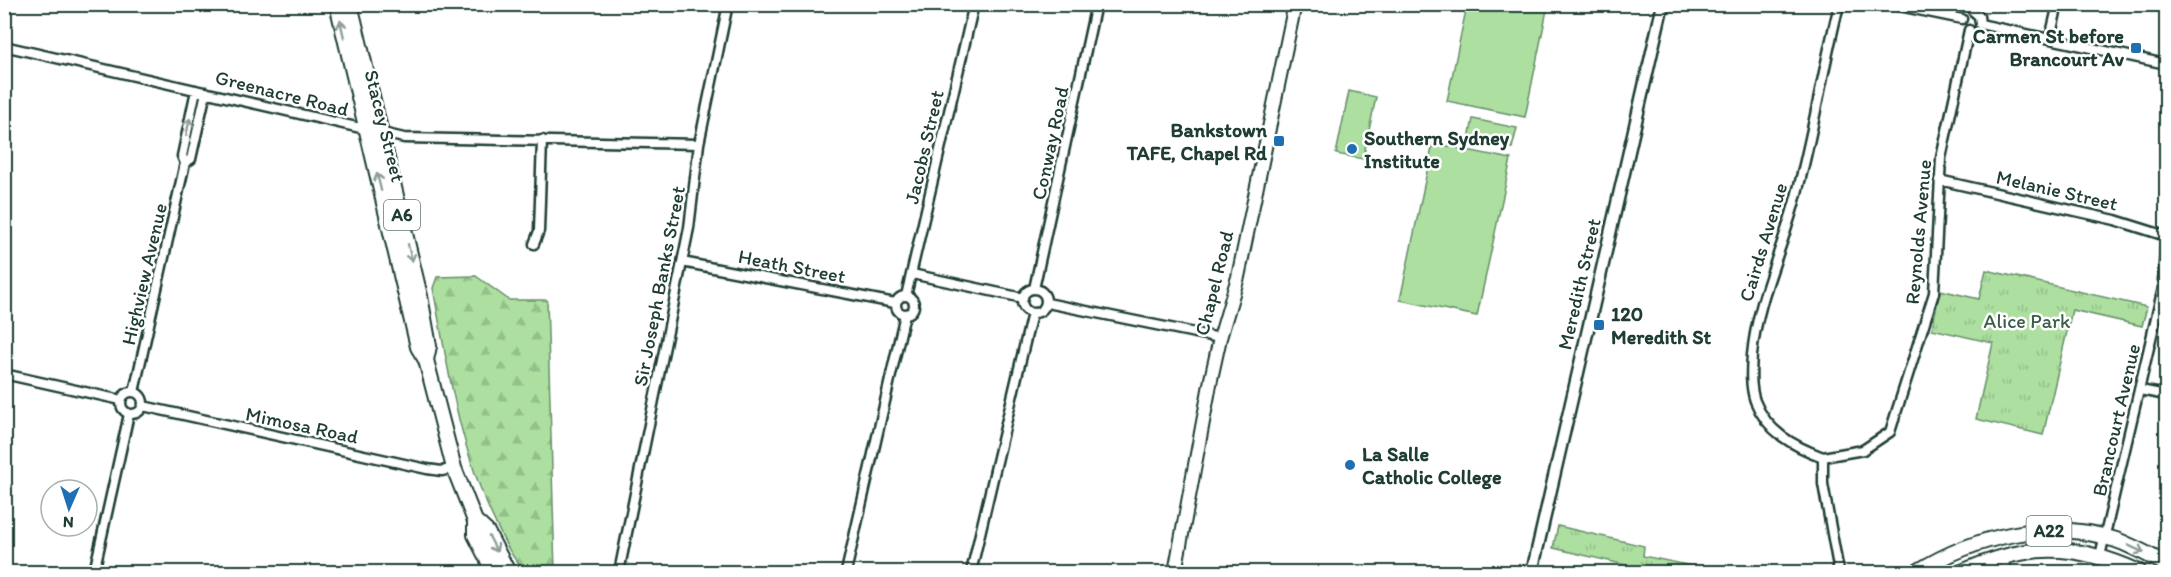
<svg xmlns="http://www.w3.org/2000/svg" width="2171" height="577" viewBox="0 0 2171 577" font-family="Itim,sans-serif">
<defs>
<pattern id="forest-firs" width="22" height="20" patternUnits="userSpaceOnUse" patternTransform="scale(1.5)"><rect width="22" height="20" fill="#addfa0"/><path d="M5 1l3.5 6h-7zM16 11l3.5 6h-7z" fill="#94c08a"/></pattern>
<pattern id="park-tufts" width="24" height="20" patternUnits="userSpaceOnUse" patternTransform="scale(1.5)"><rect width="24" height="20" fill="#addfa0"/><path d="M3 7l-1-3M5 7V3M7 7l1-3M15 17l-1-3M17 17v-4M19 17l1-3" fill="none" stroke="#94c08a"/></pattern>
</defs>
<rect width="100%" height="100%" fill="#fff"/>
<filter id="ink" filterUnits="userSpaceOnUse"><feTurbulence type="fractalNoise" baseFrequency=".0167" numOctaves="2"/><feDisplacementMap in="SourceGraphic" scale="12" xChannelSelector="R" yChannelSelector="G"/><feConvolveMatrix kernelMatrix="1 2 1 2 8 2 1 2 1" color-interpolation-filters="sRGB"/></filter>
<g filter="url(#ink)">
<!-- green -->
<path fill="#addfa0" stroke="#668e6a" stroke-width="1.5" d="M 1467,5 L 1548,5 L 1525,117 L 1447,101 Z
M 1349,91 L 1376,97 L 1363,159 L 1336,154 Z
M 1473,119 L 1517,128 L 1512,148 L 1469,139 Z
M 1433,143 L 1511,159 L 1477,316 L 1400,300 Z"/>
<!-- forest -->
<path fill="url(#forest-firs)" stroke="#668e6a" stroke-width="1.5" d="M 476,276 L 509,300 L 547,300 L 555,572 L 526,572 C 512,559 503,539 495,522 C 459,448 448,368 433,288 L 437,277 Z"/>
<!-- park -->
<path fill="url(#park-tufts)" stroke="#668e6a" stroke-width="1.5" d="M 1986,270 L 2147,307 L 2142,326 L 2072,310 L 2043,435 L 1976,419 L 1993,343 L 1932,329 L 1940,290 L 1979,299 Z
M 1558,526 L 1644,546 L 1643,556 L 1722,572 L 1639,572 L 1639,568 L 1553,548 Z"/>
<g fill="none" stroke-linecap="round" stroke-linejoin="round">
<!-- minor casing -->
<g stroke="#1f3d34" stroke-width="13">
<path id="minor" d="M 1889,4 L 1962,19
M 1973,11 L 1979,16 L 1980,24
M 1980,24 L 2166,64
M 2050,38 L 2058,4
M 4,46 L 404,138 L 699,144
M 185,163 L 182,156 L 196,90
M 1939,180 L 2115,220 L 2166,236
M 534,244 L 539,231 L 542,140
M 682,262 L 895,303
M 912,274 L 1023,298
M 2163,280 L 2166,234
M1022 301a12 12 0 1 1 24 0a12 12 0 1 1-24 0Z
M 1034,289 L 1096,4
M896 305a9 9 0 1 1 18 0a9 9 0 1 1-18 0Z
M 906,296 L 974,4
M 1047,303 L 1220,338
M 4,374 L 121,400
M 2140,390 L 2166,395
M 134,392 L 185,163 L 191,159 L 206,92
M121 403a11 11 0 1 1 22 0a11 11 0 1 1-22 0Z
M 143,406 L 427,469 L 442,471 L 454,468
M 1823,457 C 1793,446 1767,432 1755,401 C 1750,387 1751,370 1752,355 C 1757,300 1782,251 1796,197 C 1813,134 1823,69 1839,5
M 1823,457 L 1863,450 L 1890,432 L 1934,293 L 1941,158 L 1969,30
M 1823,457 L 1823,484 L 1839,572
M 2002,556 L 2007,572
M 2100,556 L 2166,275
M 94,572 L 129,414
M 619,572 L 689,228 L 699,144 L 728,4
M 846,572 L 905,314
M 971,572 L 1032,313"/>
</g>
<!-- tertiary casing -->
<g stroke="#1f3d34" stroke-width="15">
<path id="tertiary" d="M 1532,572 L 1663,4"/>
</g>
<!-- secondary casing -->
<g stroke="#1f3d34" stroke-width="16">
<path id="secondary" d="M 1175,572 L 1211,379 L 1220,338 L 1238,277 L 1295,4"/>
</g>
<!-- trunk casing -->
<g stroke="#1f3d34" stroke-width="18">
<path id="trunk" d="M 337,4 L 418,347 L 426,360 L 454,468 L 475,521 L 475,535 L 494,572
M 350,4 L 420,296 L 429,346 L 426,360
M 475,521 L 487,532 L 508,572
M 1917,572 C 1975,536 2050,518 2116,540 C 2133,546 2150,556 2166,564
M 1962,572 C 2028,543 2072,542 2139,572"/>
</g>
<!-- minor -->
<use href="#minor" stroke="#fff" stroke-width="8"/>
<!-- tertiary -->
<use href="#tertiary" stroke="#fff" stroke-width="10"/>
<!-- secondary -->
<use href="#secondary" stroke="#fff" stroke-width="12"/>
<!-- trunk -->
<use href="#trunk" stroke="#fff" stroke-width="14"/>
</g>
<!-- one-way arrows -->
<defs><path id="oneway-shaft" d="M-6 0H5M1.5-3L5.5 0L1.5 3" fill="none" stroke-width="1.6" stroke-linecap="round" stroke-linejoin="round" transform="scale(1.5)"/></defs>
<g stroke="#8f9e9a">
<use href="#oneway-shaft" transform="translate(342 29) rotate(-103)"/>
<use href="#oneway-shaft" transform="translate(188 127) rotate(-78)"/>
<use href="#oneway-shaft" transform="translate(379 182) rotate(-104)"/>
<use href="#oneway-shaft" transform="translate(410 253) rotate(77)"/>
<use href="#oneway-shaft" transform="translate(493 544) rotate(63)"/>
<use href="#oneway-shaft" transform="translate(2136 549) rotate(25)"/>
</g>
</g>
<!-- markers -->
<g fill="#1f6fb2" stroke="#fff" stroke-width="2">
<rect x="2130" y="42" width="12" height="12" rx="3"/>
<rect x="1273" y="135" width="12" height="12" rx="3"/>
<circle cx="1352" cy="149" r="6"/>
<rect x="1593" y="319" width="12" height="12" rx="3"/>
<circle cx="1350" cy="465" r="6"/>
</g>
<g text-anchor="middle" stroke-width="5" stroke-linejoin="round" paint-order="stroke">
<!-- shield labels -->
<g fill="#fff" stroke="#627771" stroke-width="1.5">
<rect x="384" y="200" width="36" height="30" rx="4.5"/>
<rect x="2026.5" y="516" width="45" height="30" rx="4.5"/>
</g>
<g font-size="18" font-weight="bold" fill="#1f3d34">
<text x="402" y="221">A6</text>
<text x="2049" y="537">A22</text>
</g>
<!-- poi labels -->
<g font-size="20" font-weight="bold" fill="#1f3d34" stroke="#fff" text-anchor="start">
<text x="2124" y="43" text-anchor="end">Carmen St before<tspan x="2124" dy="23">Brancourt Av</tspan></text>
<text x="1267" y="137" text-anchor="end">Bankstown<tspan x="1267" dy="23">TAFE, Chapel Rd</tspan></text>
<text x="1364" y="145">Southern Sydney<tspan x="1364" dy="23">Institute</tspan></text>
<text x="1611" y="321">120<tspan x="1611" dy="23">Meredith St</tspan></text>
<text x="1362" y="461">La Salle<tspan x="1362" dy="23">Catholic College</tspan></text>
</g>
<!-- street labels -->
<g font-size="20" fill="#1f3d34" stroke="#fff">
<text transform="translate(282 93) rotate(14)" y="7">Greenacre Road</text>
<text transform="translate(385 126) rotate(76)" y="7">Stacey Street</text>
<text transform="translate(1050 143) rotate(-78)" y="7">Conway Road</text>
<text transform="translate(924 147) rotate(-77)" y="7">Jacobs Street</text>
<text transform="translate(2057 190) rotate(13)" y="7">Melanie Street</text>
<text transform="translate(1918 232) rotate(-85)" y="7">Reynolds Avenue</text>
<text transform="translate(1763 242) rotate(-73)" y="7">Cairds Avenue</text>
<text transform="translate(792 266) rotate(11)" y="7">Heath Street</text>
<text transform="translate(144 274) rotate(-77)" y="7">Highview Avenue</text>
<text transform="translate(1214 283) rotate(-76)" y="7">Chapel Road</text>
<text transform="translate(1579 284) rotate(-77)" y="7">Meredith Street</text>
<text transform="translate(659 286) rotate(-79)" y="7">Sir Joseph Banks Street</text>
<text transform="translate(2116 420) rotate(-77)" y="7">Brancourt Avenue</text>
<text transform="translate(302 425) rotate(12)" y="7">Mimosa Road</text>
</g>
<!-- park labels -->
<g font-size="20" fill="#3b5d4a" stroke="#fff">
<text x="2027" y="328">Alice Park</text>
</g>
</g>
<!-- margin -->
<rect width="2171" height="577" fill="none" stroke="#fff" stroke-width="24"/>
<rect x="12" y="12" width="2147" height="553" fill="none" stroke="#1f3d34" stroke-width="2" filter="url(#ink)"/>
<!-- north arrow -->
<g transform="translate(69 508) rotate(183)"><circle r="28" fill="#ffffff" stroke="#a5b1ae" stroke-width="1.5"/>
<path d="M0-4.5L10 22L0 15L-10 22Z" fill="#1f6fb2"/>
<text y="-9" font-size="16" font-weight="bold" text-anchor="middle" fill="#1f3d34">N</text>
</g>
</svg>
